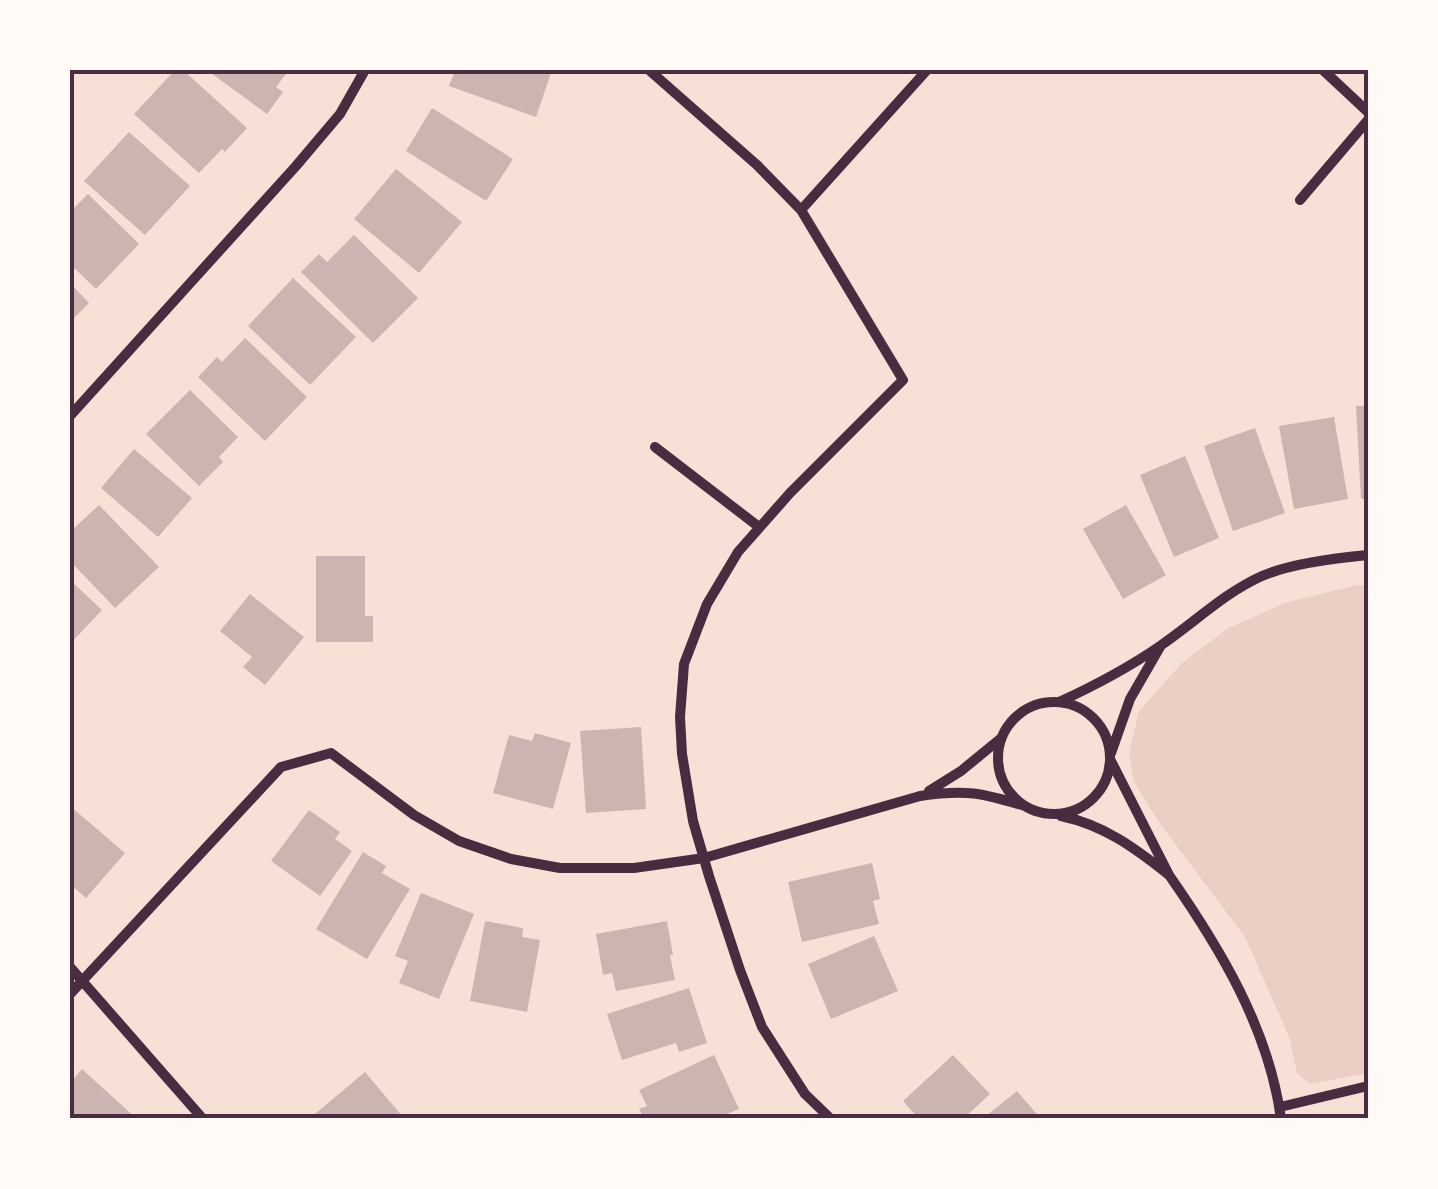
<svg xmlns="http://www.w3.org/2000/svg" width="1438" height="1189" viewBox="0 0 1438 1189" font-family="Roboto,sans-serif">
<rect width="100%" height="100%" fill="#f7e1d7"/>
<!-- green -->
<path fill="#ebcfc5" d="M 1357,585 L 1368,585 L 1368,1073 L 1310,1084 L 1297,1073 L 1289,1037 L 1245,937 L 1158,821 L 1134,782 L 1129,753 L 1139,711 L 1182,663 L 1227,629 L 1284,603 Z"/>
<!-- building -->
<path fill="#ccb4b1" d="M 175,70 L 183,70 L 247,128 L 225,152 L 222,149 L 199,173 L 134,114 Z
M 207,70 L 289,70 L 276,87 L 283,92 L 267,114 Z
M 455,70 L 552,70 L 536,117 L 449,86 Z
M 432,108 L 513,159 L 486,201 L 406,151 Z
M 129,132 L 190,186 L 145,235 L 84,181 Z
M 396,169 L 462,222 L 419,273 L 354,219 Z
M 88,194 L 139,244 L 96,289 L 70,264 L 70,212 Z
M 354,235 L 418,298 L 373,343 L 301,272 L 319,254 L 327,262 Z
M 293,278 L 356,337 L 310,385 L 248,326 Z
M 70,283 L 89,303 L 70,322 Z
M 245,338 L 307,397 L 265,441 L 198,377 L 217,357 L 222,362 Z
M 190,390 L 238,437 L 219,457 L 223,462 L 199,486 L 146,434 Z
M 1356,406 L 1368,406 L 1368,499 L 1361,499 Z
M 1334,417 L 1348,499 L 1294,509 L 1279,426 Z
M 1255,428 L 1285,513 L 1233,531 L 1204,446 Z
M 134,449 L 192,498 L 158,537 L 101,488 Z
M 1185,456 L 1219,538 L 1174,557 L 1140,475 Z
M 99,505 L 159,567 L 115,608 L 70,561 L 70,527 L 72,530 Z
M 1126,505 L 1166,575 L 1123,599 L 1083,529 Z
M 316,556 L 365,556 L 365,616 L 373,616 L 373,642 L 316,642 Z
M 70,580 L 102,610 L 70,644 Z
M 250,594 L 304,637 L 265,685 L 243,667 L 252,657 L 220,631 Z
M 641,727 L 646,809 L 586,813 L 580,731 Z
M 535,733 L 571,743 L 553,809 L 493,793 L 509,735 L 532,741 Z
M 70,806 L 125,853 L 86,898 L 70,884 Z
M 309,810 L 340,832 L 335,839 L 352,851 L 320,896 L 271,861 Z
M 363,852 L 386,866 L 382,873 L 410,889 L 367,959 L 316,929 Z
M 872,863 L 880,899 L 873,901 L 879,924 L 802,942 L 788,882 Z
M 421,893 L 474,914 L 439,999 L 399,983 L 408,961 L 395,956 Z
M 485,921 L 523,928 L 522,937 L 540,940 L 527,1012 L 470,1001 Z
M 667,921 L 673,955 L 670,955 L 675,980 L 616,991 L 612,973 L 603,975 L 596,934 Z
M 874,936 L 898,991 L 831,1019 L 808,964 Z
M 689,988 L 707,1043 L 679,1052 L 676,1043 L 622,1060 L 607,1014 Z
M 714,1055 L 739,1109 L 716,1119 L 644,1119 L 639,1109 L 647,1106 L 639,1090 Z
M 953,1055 L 990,1094 L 963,1119 L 919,1119 L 903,1101 Z
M 82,1069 L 137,1119 L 70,1119 L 70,1083 Z
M 365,1072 L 403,1117 L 401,1119 L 309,1119 Z
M 1017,1091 L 1041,1119 L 982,1119 Z"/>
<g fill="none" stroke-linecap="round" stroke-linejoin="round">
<!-- minor -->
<path stroke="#4a2c40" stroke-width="10" d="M 649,70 L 757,165 L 801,210 L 903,380 L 790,493 L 738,552 L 707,604 L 684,664 L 680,717 L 682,754 L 693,821 L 709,876 L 740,970 L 762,1027 L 805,1094 L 831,1119
M 1323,70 L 1368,112
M 1300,200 L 1368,120
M 801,210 L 927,70
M 70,416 L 296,166 L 340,114 L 365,70
M 655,447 L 759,527
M998 758a56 56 0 1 1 112 0a56 56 0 1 1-112 0Z
M 1059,702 C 1094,686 1128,668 1160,646 C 1194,623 1224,593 1262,576 C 1292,563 1336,558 1368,555
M 1111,753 L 1130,699 L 1160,647
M 929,791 L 961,771 L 1000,739
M 1061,816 C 1104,825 1135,848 1169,875 L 1111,761
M 1169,875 C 1220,948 1269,1029 1281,1119
M 70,967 L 203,1119
M 70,994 L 281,767 L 331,753 L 414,815 L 459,841 L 511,859 L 560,868 L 634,868 L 704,858 L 920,796 C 966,789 982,793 1025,806
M 1280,1107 L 1368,1086"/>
</g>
<!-- border -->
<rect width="1438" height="1189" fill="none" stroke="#fffaf5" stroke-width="145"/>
<rect x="72" y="72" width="1294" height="1044" fill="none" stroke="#4a2c40" stroke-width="4"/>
</svg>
